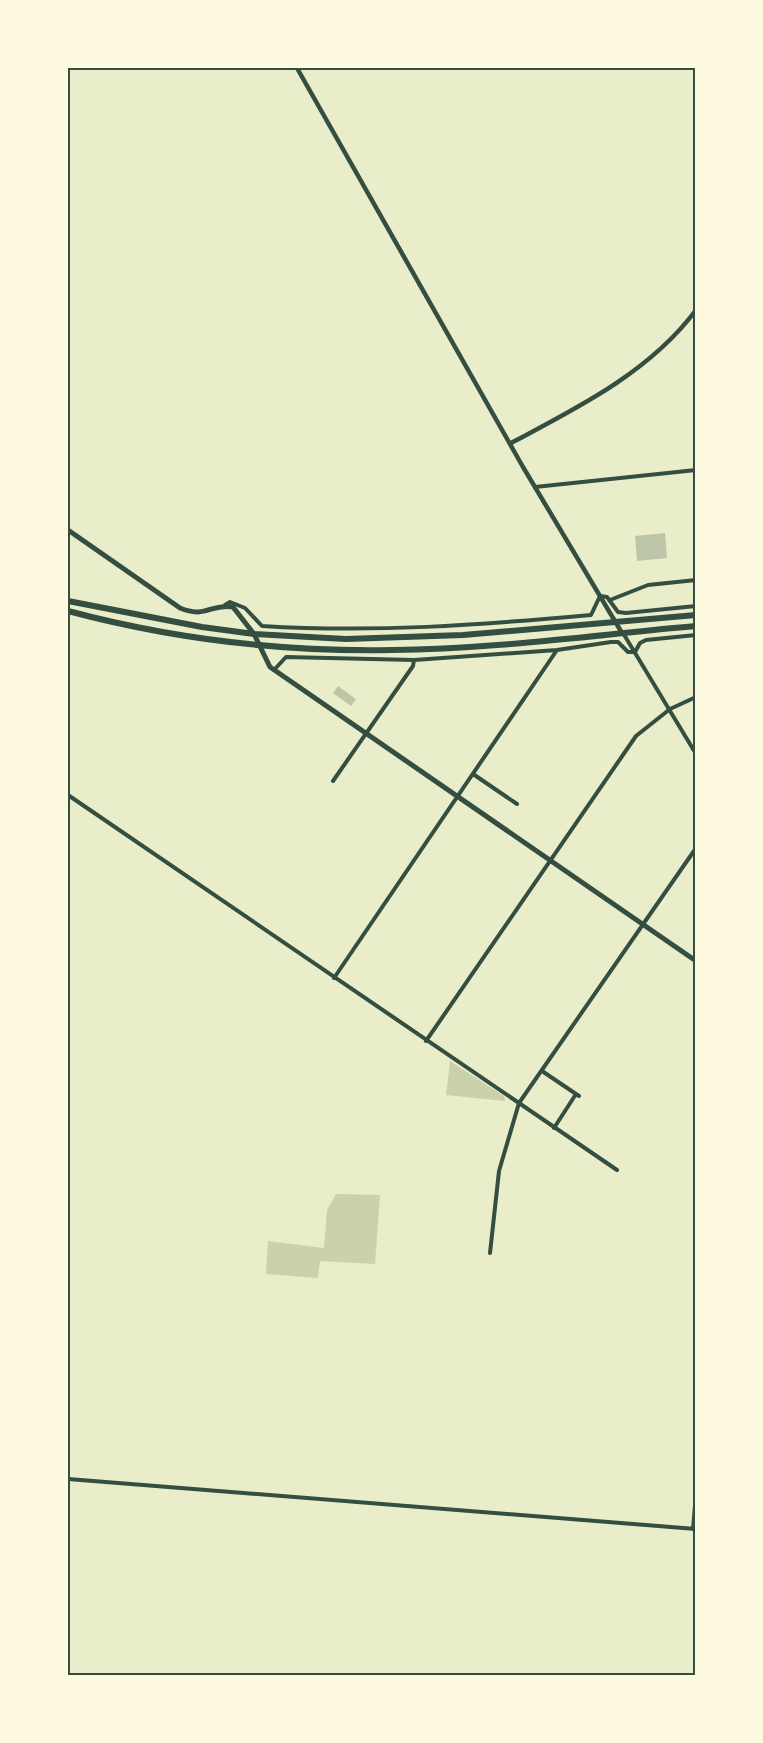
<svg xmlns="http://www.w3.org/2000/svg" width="763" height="1743" viewBox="0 0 763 1743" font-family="'Open Sans',sans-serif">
<rect width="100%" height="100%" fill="#e9edc9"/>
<!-- green -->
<path fill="#cad2ad" d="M 450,1061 L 504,1096 L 505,1101 L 446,1095 Z
M 336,1194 L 380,1195 L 375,1264 L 320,1261 L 318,1278 L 266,1274 L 268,1241 L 324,1248 L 327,1210 Z"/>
<!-- building -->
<path fill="#bcc5a7" d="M 665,533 L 667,558 L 637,561 L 635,536 Z
M 338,686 L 356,699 L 351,706 L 333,693 Z"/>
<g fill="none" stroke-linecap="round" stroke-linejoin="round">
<!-- minor -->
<path stroke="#344e41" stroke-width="4" d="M 535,487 L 696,470
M 610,600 L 648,585 L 696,580
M 225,605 L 230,602 L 245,608 L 262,626 C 375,633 479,625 591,615 L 600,596 L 607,597 L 618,612 L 626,613 L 696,606
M 623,633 L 696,754
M 635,652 L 640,643 L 646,640 L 696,635
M 274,670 L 286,657 L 414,660 L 557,650 L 611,642 L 618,642 L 628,652 L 635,652
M 473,774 L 517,804
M 333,781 L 413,666 L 414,660
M 68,795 L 617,1170
M 334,978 L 557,650
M 426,1041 L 636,736 L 670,709 L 696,697
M 542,1071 L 579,1096
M 554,1128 L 576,1094
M 490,1253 L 499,1171 L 519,1103 L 696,848
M 68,1479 L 696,1529
M 693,1529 L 696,1494"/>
<!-- tertiary -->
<path stroke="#344e41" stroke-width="4.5" d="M 297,68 L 523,467 L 622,633
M 511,443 C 577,408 650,372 696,310"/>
<!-- secondary -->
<path stroke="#344e41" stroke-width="5" d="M 68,530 L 180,608 C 206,619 211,603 233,607 L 254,634 L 270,667 L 696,961"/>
<!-- trunk -->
<path stroke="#344e41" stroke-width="6" d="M 68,601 L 202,627 L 254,634 L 346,639 L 463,635 L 696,615
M 68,611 C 173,639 282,652 392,650 C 493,649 594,635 696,626"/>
</g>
<!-- border -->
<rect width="763" height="1743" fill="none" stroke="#fefae0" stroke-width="138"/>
<rect x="69" y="69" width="625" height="1605" fill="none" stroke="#344e41" stroke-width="2"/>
</svg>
